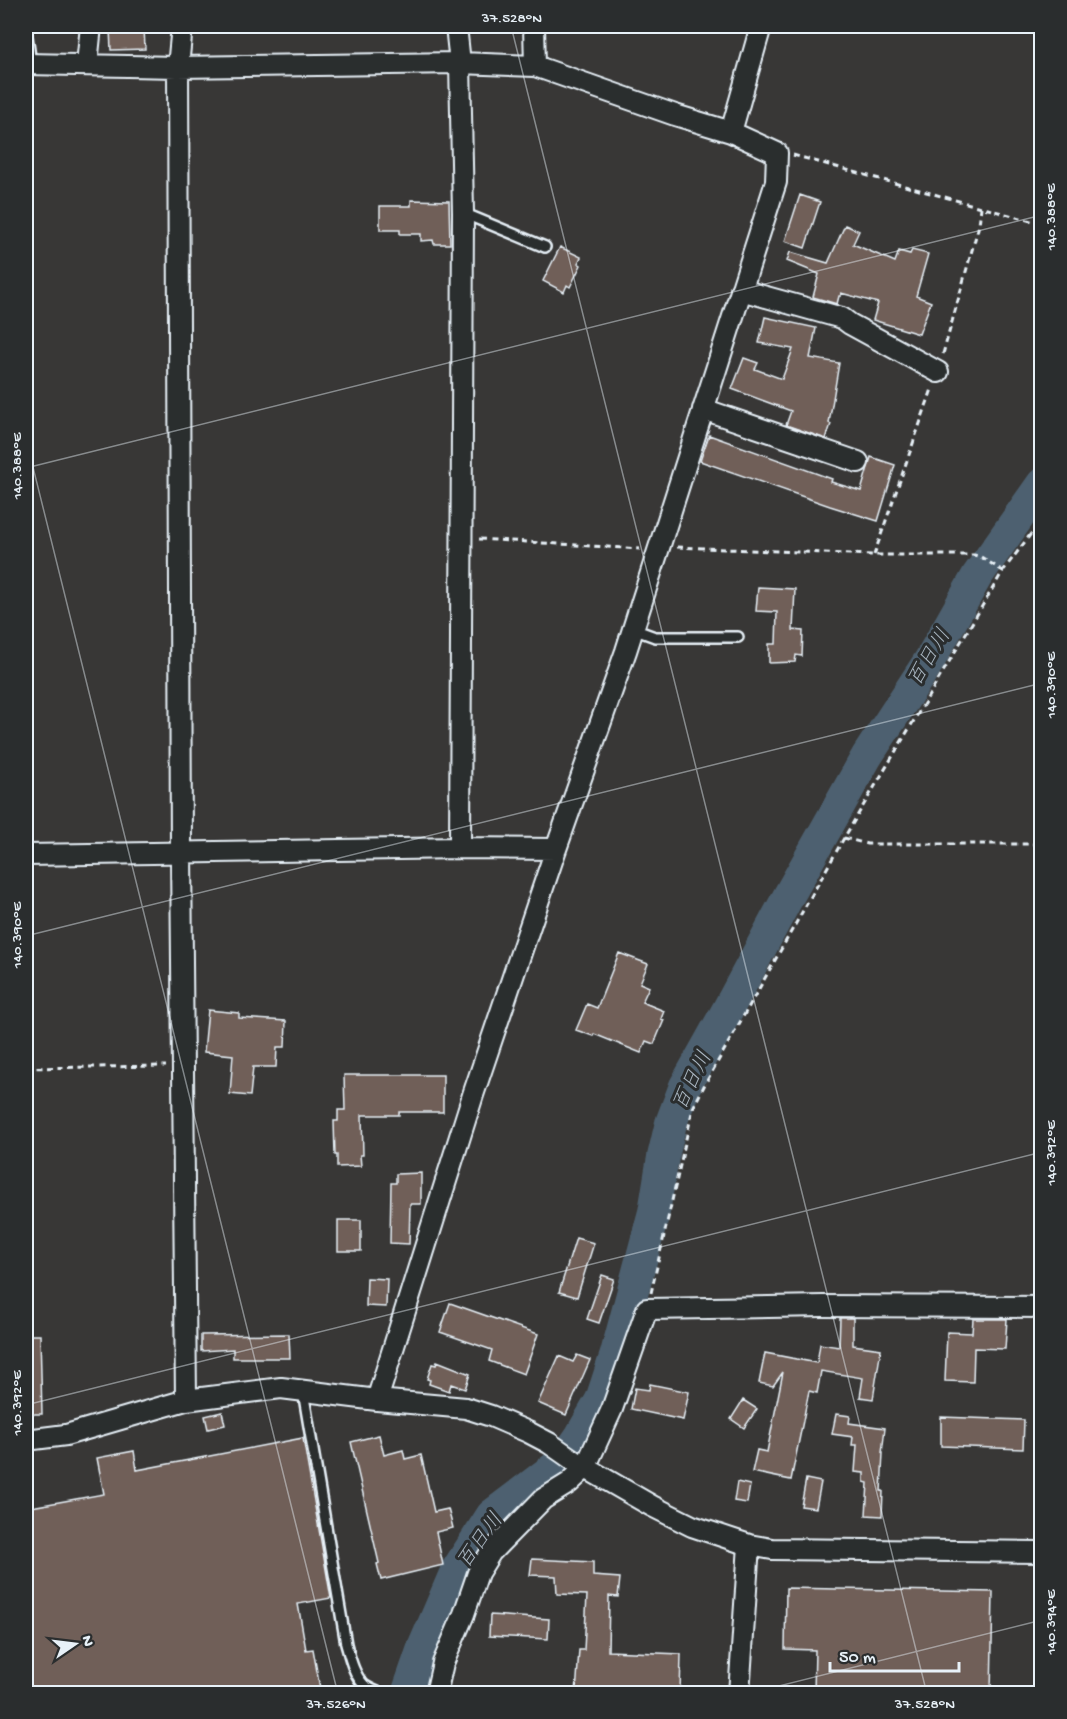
<svg xmlns="http://www.w3.org/2000/svg" width="1067" height="1719" viewBox="0 0 1067 1719" font-family="'Gochi Hand','Klee One',sans-serif">
<rect width="100%" height="100%" fill="#383736"/>
<filter id="ink" filterUnits="userSpaceOnUse"><feTurbulence type="fractalNoise" baseFrequency=".0167" numOctaves="2"/><feDisplacementMap in="SourceGraphic" scale="12" xChannelSelector="R" yChannelSelector="G"/><feConvolveMatrix kernelMatrix="1 2 1 2 8 2 1 2 1" color-interpolation-filters="sRGB"/></filter>
<g filter="url(#ink)">
<g fill="none" stroke-linecap="round" stroke-linejoin="round">
<!-- river -->
<path stroke="#4d6170" stroke-width="32" d="M 407,1694 L 423,1648 L 456,1571 L 492,1515 L 563,1461 L 581,1435 L 601,1400 L 616,1354 L 654,1212 L 663,1157 L 671,1123 L 685,1086 L 728,1009 L 789,895 L 867,756 L 929,661 L 977,576 L 1042,484"/>
</g>
<!-- building -->
<path fill="#705f58" stroke="#e8f1f8" stroke-width="1.5" d="M 144,28 L 145,49 L 111,50 L 110,29 Z
M 800,195 L 820,202 L 805,248 L 785,241 Z
M 411,200 L 449,201 L 450,244 L 434,244 L 433,240 L 421,241 L 421,234 L 400,234 L 400,230 L 380,230 L 380,206 L 411,206 Z
M 845,225 L 859,231 L 853,244 L 895,262 L 899,251 L 910,254 L 912,250 L 928,254 L 916,296 L 931,302 L 919,334 L 873,320 L 878,303 L 841,293 L 841,296 L 839,296 L 837,304 L 813,297 L 819,274 L 787,261 L 790,252 L 828,263 Z
M 560,247 L 581,257 L 578,263 L 581,265 L 570,287 L 567,285 L 564,292 L 543,281 Z
M 765,317 L 816,328 L 810,358 L 839,363 L 829,423 L 831,424 L 826,439 L 786,425 L 791,411 L 732,389 L 744,358 L 758,363 L 755,369 L 782,379 L 793,349 L 759,343 Z
M 709,435 L 832,479 L 831,482 L 861,491 L 871,457 L 895,465 L 878,521 L 830,506 L 700,461 Z
M 758,587 L 795,589 L 793,630 L 803,631 L 802,656 L 796,655 L 795,662 L 769,663 L 769,644 L 776,644 L 777,612 L 756,611 Z
M 619,953 L 648,964 L 640,983 L 649,987 L 642,1002 L 664,1011 L 661,1019 L 664,1020 L 654,1044 L 646,1041 L 641,1053 L 594,1034 L 593,1036 L 576,1030 L 587,1004 L 597,1008 Z
M 208,1010 L 239,1013 L 239,1018 L 286,1021 L 285,1047 L 277,1047 L 276,1067 L 253,1067 L 250,1096 L 230,1094 L 233,1055 L 204,1052 Z
M 344,1075 L 443,1075 L 443,1112 L 399,1112 L 399,1115 L 362,1115 L 363,1155 L 360,1155 L 361,1166 L 337,1167 L 337,1155 L 335,1155 L 334,1121 L 338,1121 L 338,1110 L 345,1110 Z
M 421,1173 L 421,1204 L 410,1204 L 409,1244 L 390,1243 L 391,1183 L 396,1183 L 396,1174 Z
M 338,1220 L 361,1220 L 361,1251 L 338,1251 Z
M 576,1238 L 594,1243 L 577,1297 L 559,1292 Z
M 602,1275 L 614,1279 L 599,1323 L 587,1319 Z
M 367,1278 L 387,1279 L 386,1307 L 366,1306 Z
M 450,1303 L 538,1334 L 524,1374 L 489,1361 L 492,1350 L 440,1332 Z
M 840,1318 L 853,1318 L 853,1345 L 881,1349 L 873,1399 L 860,1397 L 863,1378 L 821,1371 L 817,1393 L 809,1391 L 791,1480 L 752,1472 L 757,1450 L 767,1452 L 783,1372 L 773,1386 L 759,1383 L 765,1353 L 817,1363 L 820,1344 L 839,1347 Z
M 973,1319 L 1007,1319 L 1005,1349 L 974,1348 L 973,1382 L 945,1381 L 947,1332 L 972,1333 Z
M 289,1334 L 290,1358 L 233,1358 L 233,1349 L 201,1351 L 201,1335 Z
M 26,1335 L 40,1335 L 42,1414 L 26,1414 Z
M 577,1355 L 590,1360 L 566,1415 L 538,1403 L 559,1356 L 573,1362 Z
M 437,1361 L 470,1374 L 465,1389 L 451,1384 L 449,1391 L 429,1384 L 430,1380 L 427,1379 L 432,1364 L 436,1365 Z
M 650,1384 L 689,1392 L 683,1420 L 631,1409 L 635,1388 L 649,1390 Z
M 743,1400 L 757,1409 L 744,1428 L 731,1419 Z
M 222,1412 L 225,1425 L 208,1429 L 205,1416 Z
M 836,1414 L 850,1416 L 849,1423 L 885,1428 L 882,1453 L 883,1453 L 881,1491 L 883,1491 L 882,1516 L 866,1515 L 868,1483 L 864,1482 L 864,1473 L 855,1472 L 857,1445 L 852,1445 L 853,1437 L 832,1434 Z
M 941,1417 L 1024,1420 L 1023,1449 L 941,1446 Z
M 379,1435 L 384,1455 L 403,1450 L 405,1459 L 421,1455 L 434,1512 L 448,1509 L 453,1528 L 436,1532 L 443,1565 L 381,1580 L 377,1564 L 379,1563 L 351,1442 Z
M 303,1438 L 331,1598 L 298,1604 L 306,1650 L 313,1649 L 321,1694 L 32,1694 L 26,1656 L 26,1508 L 104,1494 L 97,1458 L 134,1451 L 137,1470 Z
M 806,1479 L 821,1482 L 816,1508 L 801,1506 Z
M 737,1482 L 750,1485 L 747,1503 L 734,1501 Z
M 532,1559 L 593,1562 L 593,1576 L 620,1578 L 618,1597 L 609,1596 L 608,1651 L 681,1654 L 680,1694 L 576,1694 L 579,1650 L 584,1650 L 587,1595 L 557,1594 L 556,1576 L 530,1575 Z
M 786,1588 L 993,1592 L 991,1694 L 814,1694 L 815,1650 L 785,1649 Z
M 490,1615 L 549,1619 L 548,1639 L 489,1636 Z"/>
<g fill="none" stroke-linecap="round" stroke-linejoin="round">
<!-- service casing -->
<g stroke="#e8f1f8" stroke-width="14">
<path id="service" d="M 26,29 L 31,64
M 463,213 L 545,247
M 633,629 L 655,637 L 738,637
M 303,1391 L 346,1644 C 350,1658 354,1675 364,1685 C 369,1689 376,1691 382,1694"/>
</g>
<!-- minor casing -->
<g stroke="#e8f1f8" stroke-width="24">
<path id="minor" d="M 182,26 L 178,67 L 181,852 L 186,1400
M 456,26 L 460,63 L 463,213 L 460,848
M 534,26 L 535,66
M 26,64 L 178,67 L 460,63 L 535,66 L 675,115 L 731,132 L 777,153 L 776,182 L 626,651 L 556,849 L 473,1095 L 377,1400
M 87,64 L 91,26
M 731,132 L 761,26
M 741,290 L 842,318 L 850,324 L 938,372
M 703,409 L 858,462
M 26,855 L 460,848 L 556,849
M 26,1440 L 66,1435 L 186,1400 L 281,1388 L 377,1400 L 466,1408 L 491,1416 L 528,1432 L 549,1443 L 579,1464 L 652,1506 L 692,1526 L 749,1545 L 772,1549 L 1042,1552
M 436,1694 L 443,1663 L 464,1614 L 478,1573 L 491,1552 L 543,1499 L 569,1483 L 585,1468 L 612,1409 L 647,1309 L 823,1306 L 1042,1307
M 739,1694 L 749,1545"/>
</g>
<!-- path -->
<path stroke="#e8f1f8" stroke-width="3" stroke-dasharray="6 4.5" stroke-linecap="butt" d="M 793,155 L 1042,224
M 943,354 L 979,225 L 981,207
M 479,539 L 640,549
M 677,547 L 874,555 L 974,555 L 981,557 L 1003,571
M 874,555 L 932,389
M 844,838 L 867,844 L 1042,844
M 26,1068 L 166,1066
M 651,1293 L 693,1108 L 704,1086 L 844,838 L 1003,571 L 1042,519"/>
<!-- service -->
<use href="#service" stroke="#2a2d2e" stroke-width="9"/>
<!-- minor -->
<use href="#minor" stroke="#2a2d2e" stroke-width="20"/>
</g>
</g>
<!-- ticks -->
<path fill="none" stroke="#e8f1f8" stroke-width="1.5" stroke-opacity="0.45" d="M 511,26 L 927,1694M 26,439 L 338,1694M 26,468 L 1042,215M 26,936 L 1042,683M 26,1405 L 1042,1152M 747,1694 L 1042,1620"/>
<g text-anchor="middle" stroke-width="6" stroke-linejoin="round" paint-order="stroke">
<!-- water labels -->
<g font-size="21" font-style="italic" fill="#aab7c2" stroke="#2a2d2e">
<text transform="translate(928 657) rotate(-59)" y="7">百日川</text>
<text transform="translate(691 1080) rotate(-64)" y="7">百日川</text>
<text transform="translate(479 1540) rotate(-54)" y="7">百日川</text>
</g>
</g>
<!-- margin -->
<rect width="1067" height="1719" fill="none" stroke="#2a2d2e" stroke-width="66"/>
<!-- north arrow -->
<g transform="translate(75 1644) rotate(76)" stroke="#2a2d2e" stroke-width="4.5" paint-order="stroke">
<path d="M0-4.5L10 22L0 15L-10 22Z" fill="#e8f1f8"/>
<text y="-9" font-size="16" font-weight="bold" text-anchor="middle" fill="#e8f1f8">N</text>
</g>
<!-- scale -->
<path d="M830 1662v9h129v-9" fill="none" stroke="#e8f1f8" stroke-width="3"/>
<text x="839" y="1662" font-size="18" fill="#e8f1f8" stroke="#2a2d2e" stroke-width="4.5" paint-order="stroke">50 m</text>
<rect x="33" y="33" width="1001" height="1653" fill="none" stroke="#e8f1f8" stroke-width="2"/>
<g font-size="15" text-anchor="middle" fill="#e8f1f8">
<text x="512" y="22">37.528°N</text>
<text transform="translate(1050 217) rotate(-90)" y="5">140.388°E</text>
<text transform="translate(16 466) rotate(-90)" y="5">140.388°E</text>
<text transform="translate(1050 685) rotate(-90)" y="5">140.390°E</text>
<text transform="translate(16 935) rotate(-90)" y="5">140.390°E</text>
<text transform="translate(1050 1153) rotate(-90)" y="5">140.392°E</text>
<text transform="translate(16 1403) rotate(-90)" y="5">140.392°E</text>
<text transform="translate(1050 1622) rotate(-90)" y="5">140.394°E</text>
<text x="336" y="1708">37.526°N</text>
<text x="925" y="1708">37.528°N</text>
</g>
</svg>
